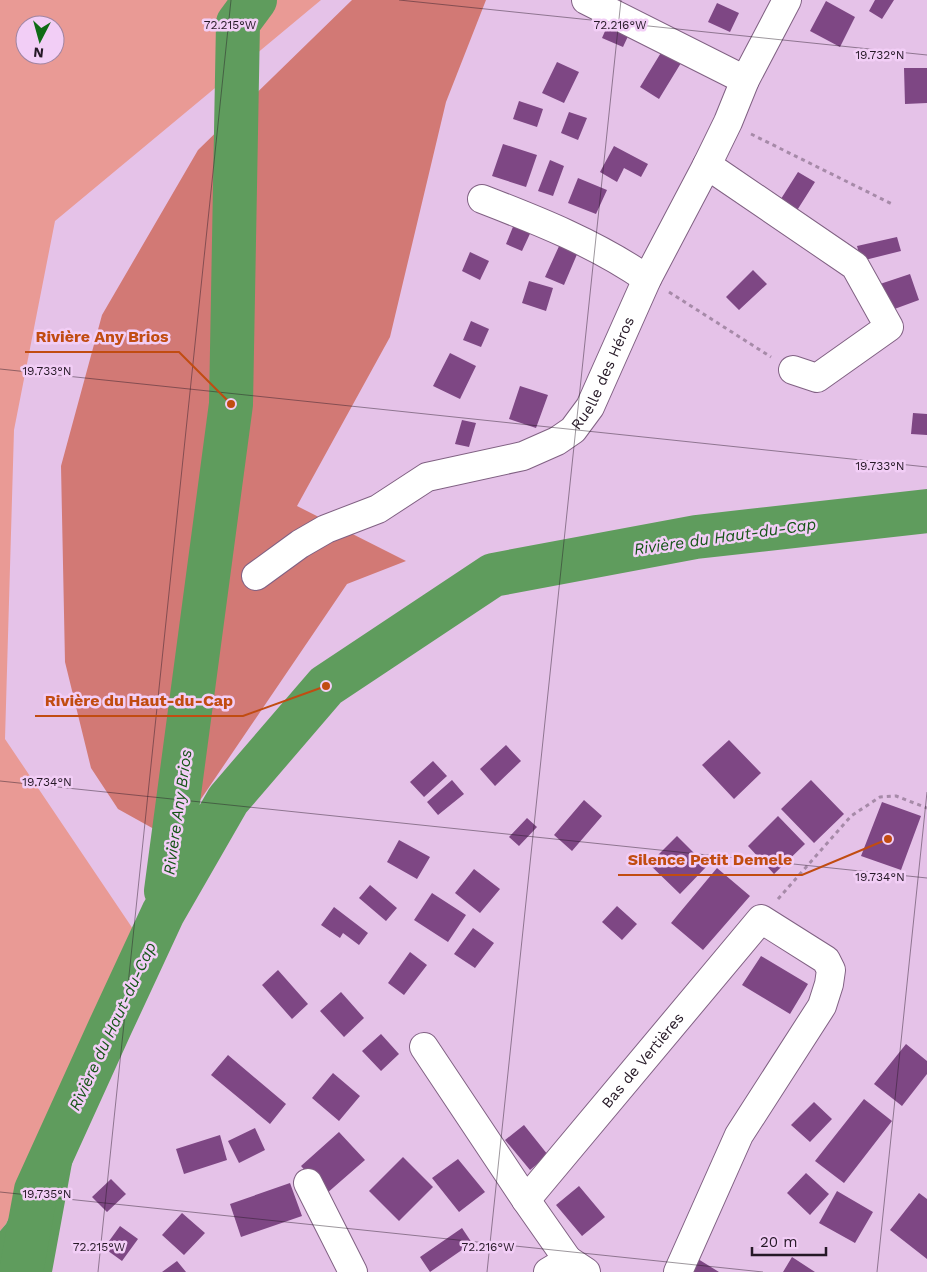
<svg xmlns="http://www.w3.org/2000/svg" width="927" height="1272" viewBox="0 0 927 1272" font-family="'Work Sans',sans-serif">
<rect width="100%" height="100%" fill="#e5c2e8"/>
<!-- green -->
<path fill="#e99a95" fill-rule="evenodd" d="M 0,0 L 321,0 L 55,221 L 14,430 L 5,739 L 133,929 L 130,978 L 43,1148 L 6,1224 L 0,1231 ZM 25,25 L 55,25 L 55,55 L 25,55 Z"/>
<!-- forest -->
<path fill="#d27975" d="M 352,0 L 486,0 L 446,102 L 390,337 L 297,506 L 406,561 L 347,584 L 184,824 L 154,829 L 118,809 L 91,768 L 65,662 L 61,466 L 102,315 L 198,150 Z"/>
<!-- water -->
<path fill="#5f9c5d" d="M 43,1148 L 73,1158 L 52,1272 L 0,1272 L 0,1231 L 6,1224 Z"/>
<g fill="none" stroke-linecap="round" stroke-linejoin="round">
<!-- river -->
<path stroke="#5f9c5d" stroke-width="44" d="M 166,891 L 231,404 L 238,23 L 255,0
M 21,1272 L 36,1190 L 111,1025 L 163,913 L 228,800 L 326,686 L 493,575 L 696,537 L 927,511"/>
</g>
<!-- building -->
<path fill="#7e4784" d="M 875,0 L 894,0 L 882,19 L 869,11 Z
M 826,1 L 855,17 L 840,47 L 810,31 Z
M 717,3 L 739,13 L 730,32 L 708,22 Z
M 609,22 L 630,32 L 623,47 L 602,38 Z
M 662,51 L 681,63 L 659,99 L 640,87 Z
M 557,62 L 579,72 L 564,103 L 542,93 Z
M 904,68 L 927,68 L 927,103 L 905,104 Z
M 519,101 L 543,109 L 537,127 L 513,119 Z
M 569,112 L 587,118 L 578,140 L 561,133 Z
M 503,144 L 537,155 L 526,187 L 492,176 Z
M 614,146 L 648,164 L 641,177 L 624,168 L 617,182 L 600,172 Z
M 550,160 L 564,166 L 553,196 L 538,191 Z
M 798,172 L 815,182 L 796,212 L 779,202 Z
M 578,178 L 607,190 L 596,214 L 568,203 Z
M 517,217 L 534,225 L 522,251 L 506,244 Z
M 897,237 L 901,251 L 861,261 L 857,246 Z
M 560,244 L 578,252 L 564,285 L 545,277 Z
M 470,252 L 489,261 L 480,280 L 462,271 Z
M 753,270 L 767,284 L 739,310 L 726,297 Z
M 910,274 L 919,300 L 889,311 L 880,284 Z
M 529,281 L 553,288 L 546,311 L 522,303 Z
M 471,321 L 489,329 L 481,347 L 463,340 Z
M 450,353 L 476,366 L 460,399 L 433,386 Z
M 520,386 L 548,395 L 536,428 L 509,419 Z
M 913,413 L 927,414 L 927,435 L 911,434 Z
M 462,420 L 476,423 L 469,447 L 455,444 Z
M 729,740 L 761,773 L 734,799 L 702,765 Z
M 506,745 L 521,761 L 495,786 L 480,769 Z
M 433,761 L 447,776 L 424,797 L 410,782 Z
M 452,780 L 464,794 L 438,815 L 427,802 Z
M 811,780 L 844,814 L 814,843 L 781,809 Z
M 584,800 L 602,816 L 572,851 L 554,835 Z
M 882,802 L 921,816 L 901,870 L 861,856 Z
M 778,816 L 805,844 L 774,874 L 748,846 Z
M 527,818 L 537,827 L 519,846 L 509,837 Z
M 677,836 L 707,866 L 680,894 L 649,864 Z
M 399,840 L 430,857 L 417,879 L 387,862 Z
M 717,868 L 750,896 L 703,950 L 671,923 Z
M 474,869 L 500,889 L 480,913 L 455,893 Z
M 370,885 L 397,908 L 386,921 L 359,898 Z
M 432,893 L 466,915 L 448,942 L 414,920 Z
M 617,906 L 637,924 L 622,940 L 602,922 Z
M 334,907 L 368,933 L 359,945 L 343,933 L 340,938 L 321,925 Z
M 473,928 L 494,943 L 475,968 L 454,954 Z
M 410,952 L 427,965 L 404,995 L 388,983 Z
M 761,956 L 808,984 L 790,1014 L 742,985 Z
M 278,970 L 308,1004 L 292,1019 L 262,985 Z
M 341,992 L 364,1018 L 344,1037 L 320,1011 Z
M 381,1034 L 399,1054 L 381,1071 L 362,1051 Z
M 906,1044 L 927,1061 L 927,1074 L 902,1106 L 874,1084 Z
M 228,1055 L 286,1104 L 270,1124 L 211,1075 Z
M 333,1073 L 360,1096 L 339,1121 L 312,1098 Z
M 864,1099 L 892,1121 L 844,1183 L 815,1161 Z
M 814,1102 L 832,1119 L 810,1142 L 791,1125 Z
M 524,1125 L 548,1155 L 530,1170 L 505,1140 Z
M 255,1128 L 265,1150 L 239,1163 L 228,1141 Z
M 339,1132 L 365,1160 L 326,1194 L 301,1166 Z
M 220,1135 L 227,1160 L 184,1174 L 176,1149 Z
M 403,1157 L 433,1187 L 399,1221 L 369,1191 Z
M 458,1159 L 485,1192 L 459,1212 L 432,1178 Z
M 806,1173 L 829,1194 L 810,1215 L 787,1193 Z
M 111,1179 L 126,1194 L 107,1212 L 92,1197 Z
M 290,1183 L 302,1216 L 241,1237 L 230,1204 Z
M 579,1186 L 605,1217 L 582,1236 L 556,1205 Z
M 837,1191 L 873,1212 L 855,1243 L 819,1223 Z
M 919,1193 L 927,1199 L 927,1259 L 890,1230 Z
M 182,1213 L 205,1233 L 184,1255 L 162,1235 Z
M 120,1226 L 138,1239 L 122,1261 L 104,1248 Z
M 462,1228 L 472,1243 L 430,1272 L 420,1257 Z
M 792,1257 L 815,1272 L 783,1272 Z
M 698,1259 L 719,1272 L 690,1272 Z
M 177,1261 L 186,1272 L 162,1272 Z"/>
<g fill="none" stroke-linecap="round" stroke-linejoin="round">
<!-- minor casing -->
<g stroke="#806183" stroke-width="30">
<g id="minor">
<path d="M 586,0 L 745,80"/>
<path d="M 707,165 L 855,266 L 889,327 L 817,378 L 793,370"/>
<path d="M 482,199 C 539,221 597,244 647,279"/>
<path id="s1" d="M 256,576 L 300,544 L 326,529 L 378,509 L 427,477 L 523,456 L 557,441 L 573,430 L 590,407 L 647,279 L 707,165 L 728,122 L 745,80 L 787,0"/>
<path d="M 424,1047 L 526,1200 L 568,1260"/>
<path d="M 308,1183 L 353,1272"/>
<path id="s2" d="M 526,1200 L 761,919 L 826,960 L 831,970 L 829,984 L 822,1006 L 739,1135 L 678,1272"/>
<path d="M 548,1272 L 568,1260 L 586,1272"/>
</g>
</g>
<!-- path -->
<path stroke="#a68aa8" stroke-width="3" stroke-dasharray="4 4" stroke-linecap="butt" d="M 751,134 L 894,205
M 669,292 L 771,357
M 778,899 L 851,816 L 880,797 L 896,796 L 927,808"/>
<!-- minor -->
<use href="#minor" stroke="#fff" stroke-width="28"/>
</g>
<!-- ticks -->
<path fill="none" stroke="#251826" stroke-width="1" stroke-opacity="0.45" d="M 399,0 L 927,55M 0,369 L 927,467M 0,781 L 927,878M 0,1192 L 763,1272M 98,1272 L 231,0M 487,1272 L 621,0M 877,1272 L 927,792"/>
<g text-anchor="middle" stroke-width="5" stroke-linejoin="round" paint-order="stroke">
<!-- street labels -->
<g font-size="15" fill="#251826" stroke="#f2cef6">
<text dy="5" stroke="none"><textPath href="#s1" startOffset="418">Ruelle des Héros</textPath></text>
<text dy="5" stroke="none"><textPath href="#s2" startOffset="182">Bas de Vertières</textPath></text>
</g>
<!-- water labels -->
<g font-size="16" font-style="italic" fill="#155517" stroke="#f2cef6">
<text transform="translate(725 536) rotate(-8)" y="6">Rivière du Haut-du-Cap</text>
<text transform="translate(177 812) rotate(-82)" y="6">Rivière Any Brios</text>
<text transform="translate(112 1026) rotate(-65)" y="6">Rivière du Haut-du-Cap</text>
</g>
</g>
<g font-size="12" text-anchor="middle" fill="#251826" stroke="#f2cef6" stroke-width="5" stroke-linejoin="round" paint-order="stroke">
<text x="230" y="29">72.215°W</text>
<text x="620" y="29">72.216°W</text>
<text x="880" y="59">19.732°N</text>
<text x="47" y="375">19.733°N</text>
<text x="880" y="470">19.733°N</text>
<text x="47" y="786">19.734°N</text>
<text x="880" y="881">19.734°N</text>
<text x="47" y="1198">19.735°N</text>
<text x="99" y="1251">72.215°W</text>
<text x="488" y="1251">72.216°W</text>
</g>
<!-- callouts -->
<path fill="none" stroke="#c14c11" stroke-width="2" d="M231 404L179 352H25M326 686L243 716H35M888 839L802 875H618"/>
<g fill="#c14c11" stroke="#f2cef6" stroke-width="2">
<circle cx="231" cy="404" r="5"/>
<circle cx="326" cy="686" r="5"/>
<circle cx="888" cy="839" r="5"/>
</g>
<g font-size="16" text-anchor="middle" font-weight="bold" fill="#c14c11" stroke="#f2cef6" stroke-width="5" stroke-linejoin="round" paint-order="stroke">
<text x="102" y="342">Rivière Any Brios</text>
<text x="139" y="706">Rivière du Haut-du-Cap</text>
<text x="710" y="865">Silence Petit Demele</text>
</g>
<!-- north arrow -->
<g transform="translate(40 40) rotate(186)"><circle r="24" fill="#f2cef6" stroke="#a085a3"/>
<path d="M0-4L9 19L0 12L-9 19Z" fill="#0f6b15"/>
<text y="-8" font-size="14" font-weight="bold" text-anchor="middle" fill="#251826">N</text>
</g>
<!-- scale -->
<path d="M752 1247v8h74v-8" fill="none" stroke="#251826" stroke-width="2.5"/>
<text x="760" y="1247" font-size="15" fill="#251826" stroke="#f2cef6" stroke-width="4" paint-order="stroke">20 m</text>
</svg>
